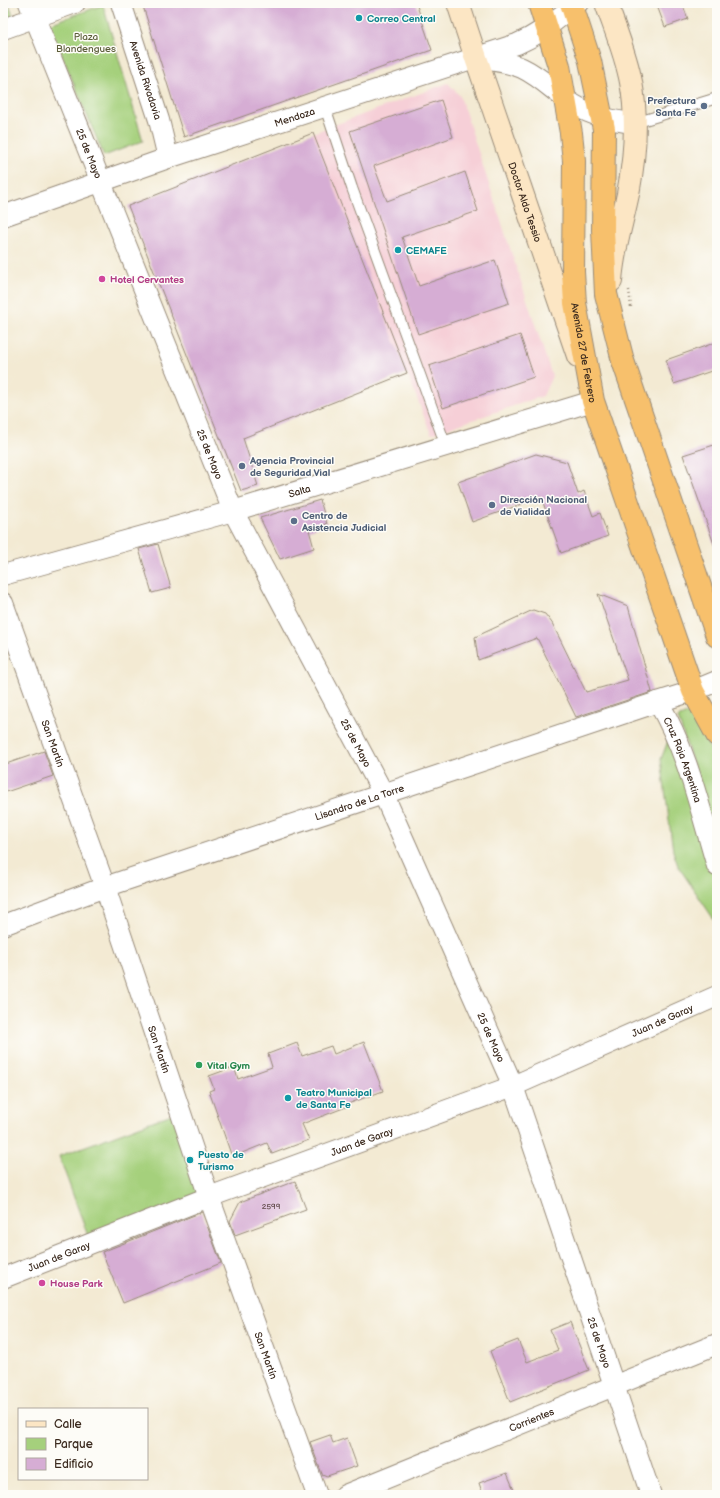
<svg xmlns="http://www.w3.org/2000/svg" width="720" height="1498" viewBox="0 0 720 1498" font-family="'Balsamiq Sans',sans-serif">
<rect width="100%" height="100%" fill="#fdfcf7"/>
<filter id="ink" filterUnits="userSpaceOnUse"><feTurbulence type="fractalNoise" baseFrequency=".025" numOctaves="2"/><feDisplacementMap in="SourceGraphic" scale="8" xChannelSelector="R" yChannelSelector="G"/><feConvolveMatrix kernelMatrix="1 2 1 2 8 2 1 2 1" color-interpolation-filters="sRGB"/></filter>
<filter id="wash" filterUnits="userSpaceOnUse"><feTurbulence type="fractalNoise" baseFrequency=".012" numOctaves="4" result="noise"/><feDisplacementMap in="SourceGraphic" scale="16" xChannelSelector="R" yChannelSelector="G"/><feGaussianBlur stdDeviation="0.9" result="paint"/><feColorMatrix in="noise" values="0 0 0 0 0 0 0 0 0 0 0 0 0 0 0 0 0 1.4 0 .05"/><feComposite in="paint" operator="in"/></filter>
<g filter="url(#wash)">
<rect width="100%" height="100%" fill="#f3ead3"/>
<!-- built -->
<path fill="#f6cfd7" d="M 448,83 L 460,96 L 552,376 L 543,396 L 431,434 L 313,133 Z"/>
<!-- green -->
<path fill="#a5d07c" stroke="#707d4d" d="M 3,3 L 8,3 L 14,18 L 3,21 Z
M 103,5 L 143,141 L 104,156 L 49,24 Z
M 691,712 L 717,762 L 717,845 L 701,788 L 678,718 Z
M 670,736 L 717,877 L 717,924 L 678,866 L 673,851 L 661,759 Z
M 177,1112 L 205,1195 L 89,1239 L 59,1156 Z"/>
<g id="blocks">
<!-- building -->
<path fill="#d6add4" d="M 142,3 L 416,3 L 432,50 L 184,137 Z
M 656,3 L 682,3 L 688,19 L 665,27 Z
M 441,100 L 453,137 L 374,166 L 387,201 L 465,172 L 478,211 L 402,237 L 419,286 L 495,260 L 509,303 L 418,334 L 350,131 Z
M 313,133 L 407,373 L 243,438 L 258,486 L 241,491 L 128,206 Z
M 520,335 L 534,377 L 443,408 L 429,366 Z
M 717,342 L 717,369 L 674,384 L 666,360 Z
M 717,444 L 717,547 L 715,547 L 683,455 Z
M 536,454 L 567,462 L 578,494 L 584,491 L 593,516 L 600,513 L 608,536 L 561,553 L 541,497 L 472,522 L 458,482 Z
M 320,500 L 327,524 L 309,530 L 314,548 L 280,559 L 260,518 Z
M 158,544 L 171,588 L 152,593 L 139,549 Z
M 598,594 L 628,606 L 652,692 L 576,717 L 537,638 L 478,660 L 475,637 L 533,610 L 545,614 L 552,623 L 586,692 L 628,680 Z
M 44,751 L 53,776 L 3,793 L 3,765 Z
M 364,1042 L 383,1091 L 345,1105 L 346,1107 L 302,1124 L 309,1140 L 272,1154 L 267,1143 L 232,1157 L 209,1091 L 214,1089 L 209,1076 L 234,1067 L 238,1079 L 272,1067 L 268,1054 L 297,1043 L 302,1056 L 331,1046 L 334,1054 Z
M 295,1181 L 306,1209 L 235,1235 L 230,1221 L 240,1202 Z
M 202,1212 L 221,1263 L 123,1303 L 102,1252 Z
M 570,1322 L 589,1370 L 510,1402 L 490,1351 L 518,1340 L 527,1362 L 558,1350 L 550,1330 Z
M 330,1435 L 333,1443 L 347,1438 L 357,1466 L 327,1476 L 322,1474 L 310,1442 Z
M 507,1473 L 516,1495 L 483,1495 L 479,1483 Z"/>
</g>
</g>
<g filter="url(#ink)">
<use href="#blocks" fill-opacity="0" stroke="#978a78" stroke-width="1"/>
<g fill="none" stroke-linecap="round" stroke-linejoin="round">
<!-- lane casing -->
<g stroke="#978a78" stroke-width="12">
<path id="lane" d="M 325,107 L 352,188 L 446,446
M 635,123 L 717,98"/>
</g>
<!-- street casing -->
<g stroke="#978a78" stroke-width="22">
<g id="street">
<path id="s1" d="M 29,3 L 233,511 L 383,793 L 513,1086 L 651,1495"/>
<path id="s2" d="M 121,3 L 159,120 L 168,158"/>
<path d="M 3,29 L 75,3"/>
<path d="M 478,58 C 492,61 509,62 522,68 C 539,76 552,89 567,100 C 587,115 611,121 635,123"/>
<path id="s3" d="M 3,216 L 168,158 L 517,44 C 543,33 556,19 578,3"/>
<path id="s4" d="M 3,575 L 233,511 L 593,401"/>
<path id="s5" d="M 3,603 L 105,887 L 209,1197 L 317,1495"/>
<path id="s6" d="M 658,702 C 688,752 700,810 717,866"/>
<path id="s7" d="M 3,925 L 105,887 L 658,702 L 693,691 L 717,681"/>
<path id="s8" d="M 3,1278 L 209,1197 L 513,1086 L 717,996"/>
<path id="s9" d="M 345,1495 L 717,1344"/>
</g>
</g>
<!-- secondary casing -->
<g stroke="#978a78" stroke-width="24">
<g id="secondary">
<path id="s10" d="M 458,3 L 476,58 L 578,356"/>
<path d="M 606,3 C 615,29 626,55 631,82 C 638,119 635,157 628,194 C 622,223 613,251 611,281"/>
</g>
</g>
<!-- highway casing -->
<g stroke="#978a78" stroke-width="24">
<g id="highway">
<path id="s11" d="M 539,3 L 559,66 L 571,133 L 574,161 L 573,272 L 575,303 L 593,401 L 693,691 L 717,735"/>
<path d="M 571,3 L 590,61 L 604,129 L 603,230 L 606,294 L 623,361 L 717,636"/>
</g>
</g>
<!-- path -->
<path stroke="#978a78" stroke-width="2.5" stroke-dasharray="1 3" stroke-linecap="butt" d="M 629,290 L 631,307"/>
<!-- lane -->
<use href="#lane" stroke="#fff" stroke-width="10"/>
<!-- street -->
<use href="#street" stroke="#fff" stroke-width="20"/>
<!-- secondary -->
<use href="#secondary" stroke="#fce6c4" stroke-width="22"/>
<!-- highway -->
<use href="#highway" stroke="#f7c06c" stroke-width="22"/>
</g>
</g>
<!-- markers -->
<g fill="#0f9aa8" stroke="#fdfcf7" stroke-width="1.5">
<circle cx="359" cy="18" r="4"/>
<circle cx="398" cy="250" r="4"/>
<circle cx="288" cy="1098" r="4"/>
<circle cx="190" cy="1160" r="4"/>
</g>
<g fill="#5c6f8a" stroke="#fdfcf7" stroke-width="1.5">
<circle cx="704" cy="106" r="4"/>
<circle cx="242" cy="466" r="4"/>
<circle cx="492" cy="505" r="4"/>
<circle cx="294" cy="521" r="4"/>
</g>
<g fill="#d1479c" stroke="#fdfcf7" stroke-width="1.5">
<circle cx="102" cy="279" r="4"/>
<circle cx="42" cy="1283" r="4"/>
</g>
<circle fill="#2e9e5b" stroke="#fdfcf7" stroke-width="1.5" cx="199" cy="1065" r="4"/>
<g text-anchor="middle" stroke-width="3" stroke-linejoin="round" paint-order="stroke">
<!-- number labels -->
<g font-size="8" fill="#624b4c">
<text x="271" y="1209">2599</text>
</g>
<!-- culture labels -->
<g font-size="10" font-weight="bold" fill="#0d838f" stroke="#fdfcf7" text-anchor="start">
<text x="367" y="22">Correo Central</text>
<text x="406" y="254">CEMAFE</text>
<text x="296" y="1096">Teatro Municipal<tspan x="296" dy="12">de Santa Fe</tspan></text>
<text x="198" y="1158">Puesto de<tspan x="198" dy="12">Turismo</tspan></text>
</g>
<!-- park labels -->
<g font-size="10" fill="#5b5c3a" stroke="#fdfcf7">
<text x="86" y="40">Plaza<tspan x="86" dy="12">Blandengues</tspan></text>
</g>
<!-- street labels -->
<g font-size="10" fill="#3b2a1e" stroke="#fdfcf7">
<text dy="4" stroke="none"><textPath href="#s2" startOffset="81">Avenida Rivadavia</textPath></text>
<text dy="4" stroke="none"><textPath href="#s3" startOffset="308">Mendoza</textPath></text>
<text dy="4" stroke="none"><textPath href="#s1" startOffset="162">25 de Mayo</textPath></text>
<text dy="4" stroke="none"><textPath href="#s10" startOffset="210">Doctor Aldo Tessio</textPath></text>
<text dy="4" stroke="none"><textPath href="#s11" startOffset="355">Avenida 27 de Febrero</textPath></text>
<text dy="4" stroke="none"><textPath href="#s1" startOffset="486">25 de Mayo</textPath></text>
<text dy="4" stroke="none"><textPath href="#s4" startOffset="308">Salta</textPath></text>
<text dy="4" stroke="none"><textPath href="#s5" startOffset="149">San Martín</textPath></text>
<text dy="4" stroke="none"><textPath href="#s1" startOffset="810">25 de Mayo</textPath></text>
<text dy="4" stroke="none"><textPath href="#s6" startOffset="63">Cruz Roja Argentina</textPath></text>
<text dy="4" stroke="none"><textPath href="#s7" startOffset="377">Lisandro de La Torre</textPath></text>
<text dy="4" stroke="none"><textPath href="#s8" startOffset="708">Juan de Garay</textPath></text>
<text dy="4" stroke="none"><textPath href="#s1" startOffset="1134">25 de Mayo</textPath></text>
<text dy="4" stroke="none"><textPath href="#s5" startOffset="473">San Martín</textPath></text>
<text dy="4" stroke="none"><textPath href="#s8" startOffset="384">Juan de Garay</textPath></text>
<text dy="4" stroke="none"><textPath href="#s8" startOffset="60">Juan de Garay</textPath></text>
<text dy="4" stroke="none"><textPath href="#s1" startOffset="1458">25 de Mayo</textPath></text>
<text dy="4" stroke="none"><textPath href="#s5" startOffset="797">San Martín</textPath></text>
<text dy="4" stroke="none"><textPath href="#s9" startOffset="201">Corrientes</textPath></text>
</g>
<!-- service labels -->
<g font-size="10" font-weight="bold" fill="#4e5e75" stroke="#fdfcf7" text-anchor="start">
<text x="696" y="104" text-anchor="end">Prefectura<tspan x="696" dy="12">Santa Fe</tspan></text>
<text x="250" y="464">Agencia Provincial<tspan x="250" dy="12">de Seguridad Vial</tspan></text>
<text x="500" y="503">Dirección Nacional<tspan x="500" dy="12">de Vialidad</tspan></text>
<text x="302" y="519">Centro de<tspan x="302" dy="12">Asistencia Judicial</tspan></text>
</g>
<!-- hotel labels -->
<g font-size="10" font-weight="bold" fill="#b23c85" stroke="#fdfcf7" text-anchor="start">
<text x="110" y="283">Hotel Cervantes</text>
<text x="50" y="1287">House Park</text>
</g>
<!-- leisure labels -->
<g font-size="10" font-weight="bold" fill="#27864d" stroke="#fdfcf7" text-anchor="start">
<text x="207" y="1069">Vital Gym</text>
</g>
</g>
<!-- margin -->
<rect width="720" height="1498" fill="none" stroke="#fdfcf7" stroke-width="16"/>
<!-- legend -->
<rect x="18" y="1408" width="130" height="72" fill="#fdfcf7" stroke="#afa8a0"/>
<rect x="26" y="1421" width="20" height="6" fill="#fce6c4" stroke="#afa8a0"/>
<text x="54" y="1428" font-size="12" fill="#3b2a1e">Calle</text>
<rect x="26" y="1438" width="20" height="12" fill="#a5d07c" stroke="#afa8a0"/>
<text x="54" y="1448" font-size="12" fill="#3b2a1e">Parque</text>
<rect x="26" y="1458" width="20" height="12" fill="#d6add4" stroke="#afa8a0"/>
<text x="54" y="1468" font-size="12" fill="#3b2a1e">Edificio</text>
</svg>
